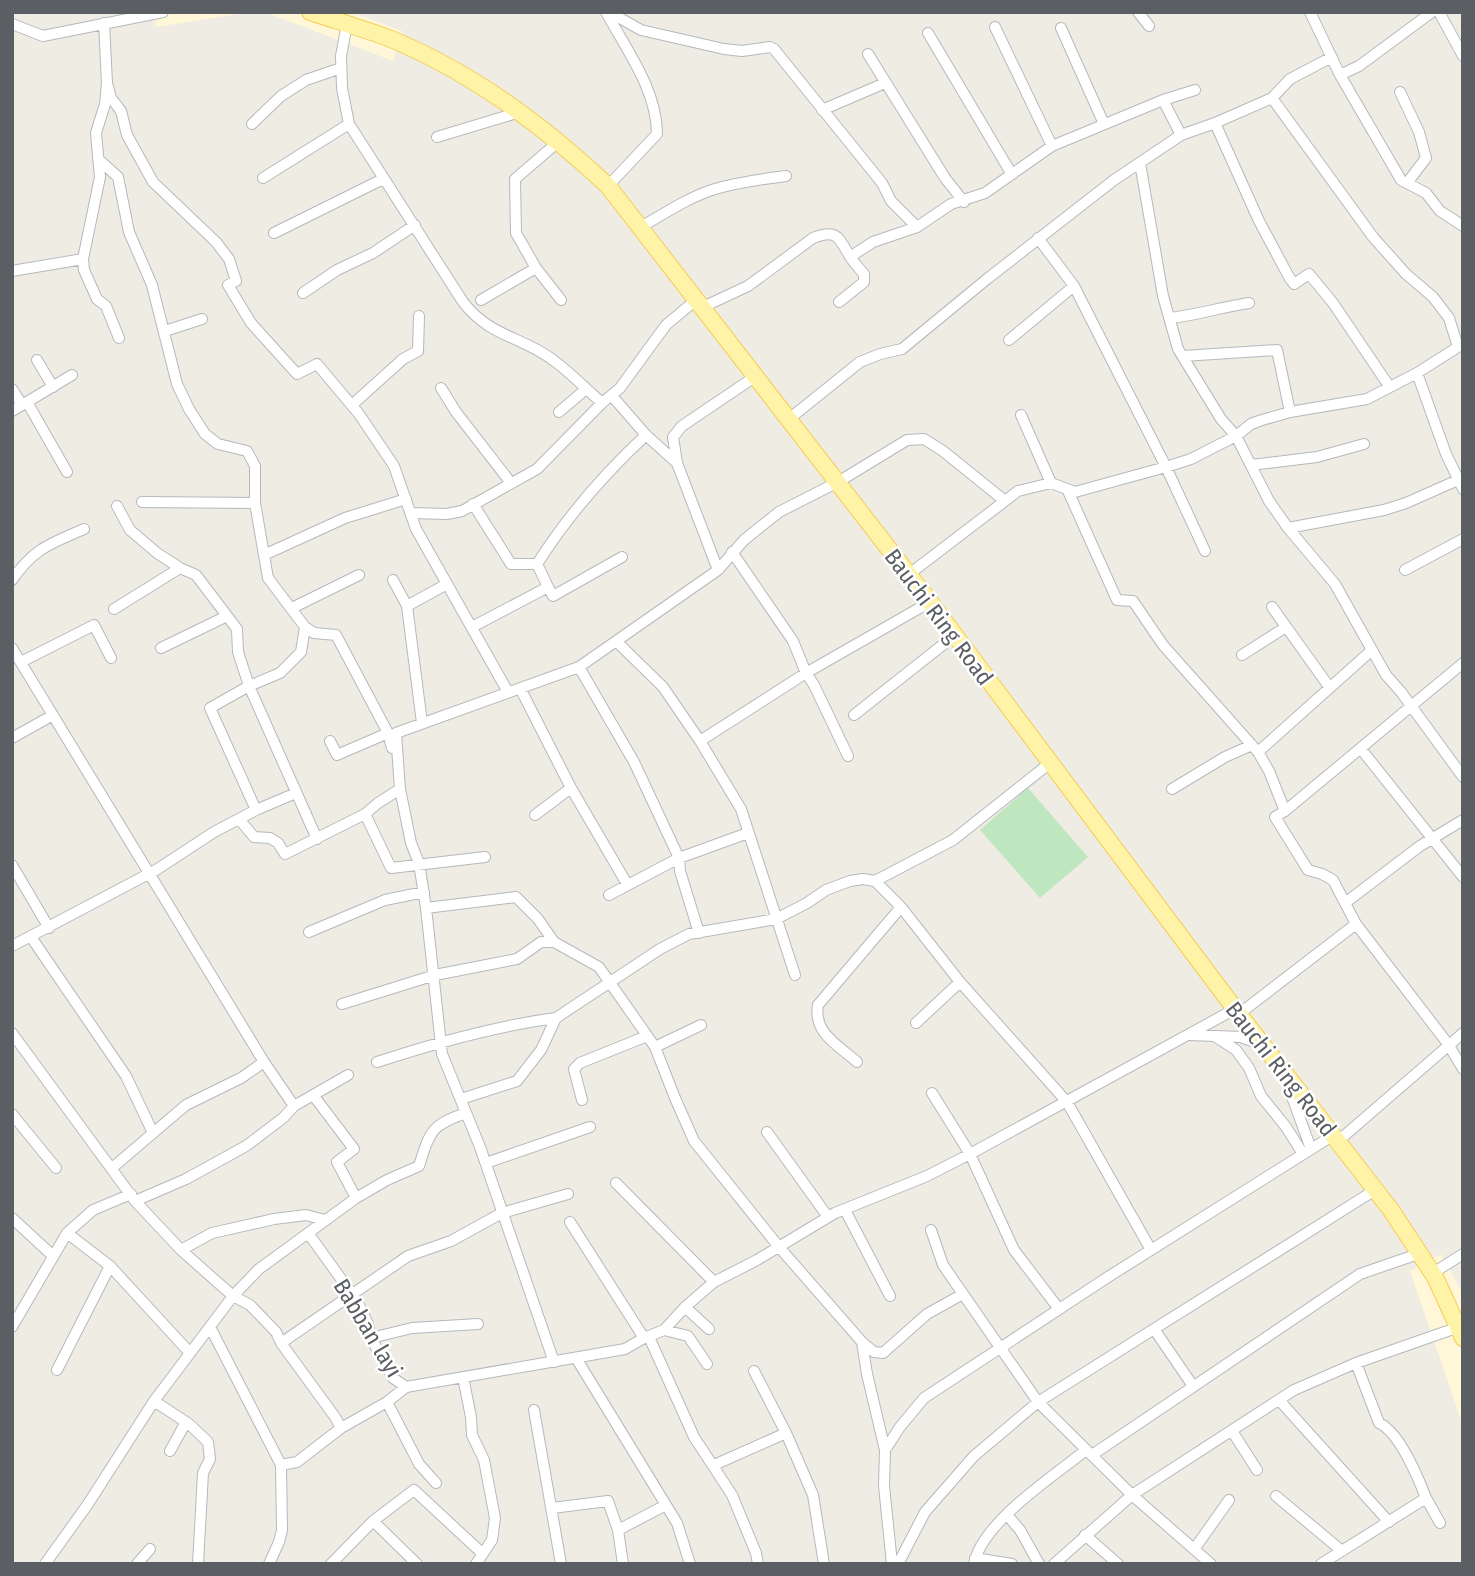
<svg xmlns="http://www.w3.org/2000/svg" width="1475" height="1576" viewBox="0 0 1475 1576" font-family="'Fira Sans Condensed',sans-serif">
<rect width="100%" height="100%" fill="#eeece3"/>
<!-- commercial -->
<path fill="#fff7d7" d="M 154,12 L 252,12 L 156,27 Z
M 265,12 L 352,12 L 402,31 L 393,61 Z
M 1441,1254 L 1463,1294 L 1463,1426 L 1410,1271 Z"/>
<!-- green -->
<path fill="#bee7bf" d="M 1028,788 L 1088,857 L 1040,898 L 980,830 Z"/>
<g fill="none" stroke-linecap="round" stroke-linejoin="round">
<!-- minor casing -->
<g stroke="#b5b9bd" stroke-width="12">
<path id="minor" d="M 606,12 C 626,49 657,90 657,134 L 608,186
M 609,12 L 641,30 L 724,49 L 742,51 L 770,47 L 774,49 L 882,183 L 891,201 L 917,227
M 1138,12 L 1149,26
M 1310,12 L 1340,75 L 1401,180 L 1426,193 L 1440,211 L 1463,226
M 1439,12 L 1463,56
M 104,23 L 107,83 L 105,104 L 96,133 L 100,177 L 83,259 L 84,270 L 97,299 L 106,306 L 119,338
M 12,24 L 43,36 L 163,12
M 347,24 L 341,56 L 342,88 L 349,124 L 463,302 C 491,338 522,336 553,360 C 571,373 586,389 602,403
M 995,27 L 1052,146
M 1061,28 L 1104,124
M 928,33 L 1011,173
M 868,54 L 945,178 L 964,202
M 1340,75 L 1359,66 L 1432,12
M 107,83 L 111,98 L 121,111 L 127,135 L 153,182 L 216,242 L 229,259 L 236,281 L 228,285 L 251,323 L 297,374 L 317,364 L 359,414 L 394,466 L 416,529 L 508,692
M 1400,92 L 1419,132 L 1426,158 L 1407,183
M 1163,100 L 1195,90
M 822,110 L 885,83
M 1215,123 L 1259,221 L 1289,277 L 1294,284 L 1309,274 L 1333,303 L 1389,386
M 252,124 L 281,96 L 306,80 L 341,68
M 437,137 L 520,112
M 558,142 L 515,179 L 516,233 L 536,268 L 561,300
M 98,159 L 118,177 L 129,232 L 152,285 L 177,384 L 189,409 L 205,434 L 218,444 L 247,451 L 255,466 L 255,503 L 268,578 L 305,627 L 314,633 L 336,635 L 388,733 L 392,748
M 1140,163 L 1163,296 L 1178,349 L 1221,419 L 1236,436 L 1269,501 L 1288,528 L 1335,584 L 1386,675 L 1401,692 L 1463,777
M 263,178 L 349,124
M 641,227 C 665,213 689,197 715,189 C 739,182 762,179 786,176
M 274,233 L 383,179
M 1038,238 L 1074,286 L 1166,467 L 1205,551
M 850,257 L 873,242 L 917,227 L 951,204 L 985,193 L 1052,146 L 1163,100 L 1181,135
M 12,271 L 83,259
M 303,293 L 337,270 L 373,253 L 415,225
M 481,300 L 536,268
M 703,307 L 748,286 L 813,238 C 836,229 838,236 849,255 C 853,262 859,268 864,274 L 864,282 L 839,302
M 1170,318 C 1197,315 1222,307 1249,303
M 165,331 L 202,319
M 1009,340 L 1074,286
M 1183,356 L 1277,350 L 1290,412
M 37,360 L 53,387
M 1417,373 L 1446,454 L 1463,489
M 441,388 L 456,412 L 511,483
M 12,389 L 22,405
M 612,396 L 646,435 L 677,463 L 718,570
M 27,402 L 67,472
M 352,405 L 403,359 L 418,351 L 419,316
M 12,411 L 72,375
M 559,412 L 586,389
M 1021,415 L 1051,483
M 789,419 L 860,362 L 880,354 L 902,349 L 987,279 L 1114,180 L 1181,135 L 1215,123 L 1272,98 L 1290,79 L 1332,57
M 677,463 L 673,437 L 682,426 L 756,376
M 1251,465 L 1317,457 L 1364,444
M 1068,491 L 1117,600 L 1133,601 L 1163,645 L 1258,752 L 1269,771 L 1285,811 L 1275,817 L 1308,870 L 1322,874 L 1333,880 L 1356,924 L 1448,1044 L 1463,1069
M 142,502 L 255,503
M 473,504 L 511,564 L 537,564
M 117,506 L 130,530 L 157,553 L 180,568 L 196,575 L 237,629 L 238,652 L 249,686 L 210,708 L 256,810
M 411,513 L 447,514 L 462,511 L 537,469 L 602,403 L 620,388 L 666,325 L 697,299
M 1288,528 L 1384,510 L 1406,503 L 1458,480
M 732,552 L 793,641 L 806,673 L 814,685 L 848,756
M 264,555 L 345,518 L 406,499
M 1405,570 L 1463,539
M 908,575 L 1018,491 L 1051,483 L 1075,492 L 1166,467 L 1191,459 L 1236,436 L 1251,424 L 1262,420 L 1290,412 L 1367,399 L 1417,373 L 1458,347 L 1449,318 L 1433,297 L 1406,274 L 1373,237 L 1272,98
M 12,580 C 34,548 50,544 84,529
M 393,580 L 407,606
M 548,587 L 553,596 L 622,557
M 1272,607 L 1330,688
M 292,608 L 359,575
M 114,609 L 180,568
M 305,627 L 301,652 L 280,673 L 249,686 L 317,839
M 472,627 L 548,587 L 537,564 C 567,517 605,473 646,435
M 617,642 L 663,687 L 700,741 L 741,809 L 795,975
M 12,648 L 264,1062 L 294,1106
M 161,648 L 227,616
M 1242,655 L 1286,627
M 21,662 L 94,625 L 111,658
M 579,667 L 634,762 L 679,858 L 680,871 L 699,933
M 520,688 L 571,788 L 627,884
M 854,715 L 954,636
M 422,723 L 407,606 L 447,584
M 12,738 L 53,715
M 330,741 L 337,755 L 388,733
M 700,741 L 806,673 L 930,602
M 1361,749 L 1463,877
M 1258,752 L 1372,650
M 1172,789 L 1225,757 L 1252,745
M 1285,811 L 1463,663
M 365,814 L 391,868 L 485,857
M 535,815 L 571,788
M 239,819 L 254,837 L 270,838 L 278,843 L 285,854 L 365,814 L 378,803 L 400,789
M 12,865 L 49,928
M 875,881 L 953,840 L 1050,763
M 609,895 L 679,858 L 748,833
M 1345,903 L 1420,846 L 1463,820
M 426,908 L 516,897 L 538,919 L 554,942
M 309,932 L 385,900 L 424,892
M 31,937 L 126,1076 L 153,1133
M 12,946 L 156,870 L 214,832 L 256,810 L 296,793
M 342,1004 L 435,975 L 517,959 L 541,942 L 554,942 L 599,967 L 655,1047 L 675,1098 L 694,1141 L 779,1247 L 862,1342 L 874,1352 L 883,1353 L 927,1314 L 963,1294
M 1239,1014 L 1356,924
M 916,1023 L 960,982
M 12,1033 L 135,1201 L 181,1250 L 233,1296 L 250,1305 L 276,1332 L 281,1343 L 335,1417 L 341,1428 L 297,1462 L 281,1465
M 1190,1035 L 1241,1037 L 1260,1044
M 1216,1037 L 1236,1050 L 1249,1068 L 1261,1096 L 1286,1127 L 1303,1154
M 655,1047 L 701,1025
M 377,1062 C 435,1043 495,1026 556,1018
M 857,1062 C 838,1045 813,1033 818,1005 L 901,907
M 1287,1083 L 1311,1149
M 932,1093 L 970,1154 L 1014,1250 L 1059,1309
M 313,1095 L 354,1149 L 337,1162 L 356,1198
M 461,1099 L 517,1081 L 541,1050 L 556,1018 L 660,949 L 689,934 L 776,919 L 807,903 L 826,890 L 850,881 L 863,879 L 875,881 L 901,907 L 960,982 L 1067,1102 L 1151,1250
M 582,1100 L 574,1069 L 580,1063 L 647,1036
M 12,1114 L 56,1168
M 767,1132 L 828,1217
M 1337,1142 L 1463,1033
M 486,1163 L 590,1127
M 112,1168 L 186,1105 L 241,1078 L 264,1062
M 616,1183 L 714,1282
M 135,1201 L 186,1179 L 246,1146 L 283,1118 L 294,1106 L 348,1075
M 845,1210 L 890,1296
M 12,1218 L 53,1256
M 570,1222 L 644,1338
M 931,1230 L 943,1265 L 1038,1402 L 1132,1495 L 1211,1564
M 67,1233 L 110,1266 L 190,1353
M 308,1233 L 357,1301 L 368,1324 L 371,1338 L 393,1378 L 406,1387
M 181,1250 L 212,1233 L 274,1219 L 306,1215 L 325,1220
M 1433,1273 L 1463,1254
M 685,1307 L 709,1329
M 12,1327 L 67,1233 L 93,1210 L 131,1194
M 210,1327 L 281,1465 L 282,1530 L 279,1542 L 269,1564
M 1154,1329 L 1193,1386
M 664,1330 L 688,1336 L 707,1364
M 649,1337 L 694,1437 L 732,1495 L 756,1553 L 758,1564
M 371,1338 L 412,1328 L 478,1324
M 862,1342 L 867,1374 L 885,1450 L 884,1486 L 892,1564
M 281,1343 L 408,1256 L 451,1241 L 502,1213 L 568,1194
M 576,1358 L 677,1523 L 690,1564
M 554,1362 L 480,1147 L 442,1054 L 426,908 L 419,863 L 411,843 L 400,789 L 396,733 L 579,667 L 718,570 L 744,540 L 779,512 L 838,482 L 907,440 L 924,439 L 943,451 L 1005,501
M 57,1370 L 110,1266
M 754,1371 L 786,1433 L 813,1495 L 824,1564
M 463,1377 L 471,1417 L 472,1435 L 484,1460 L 495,1518 L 492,1540 L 476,1564
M 1279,1400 L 1389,1522
M 154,1401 L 189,1424 L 208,1442 L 210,1459 L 203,1473 L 198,1564
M 387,1402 L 419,1464 L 436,1483
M 534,1410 L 561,1564
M 341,1428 L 387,1402 L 406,1387 L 625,1349 L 644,1338 L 664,1330 L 685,1307 L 714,1282 L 757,1260 L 835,1213 L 927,1176 L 970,1154 L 1235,1009
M 1232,1431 L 1257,1470
M 885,1450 L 900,1427 L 924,1398 L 1108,1277 L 1332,1136
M 170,1451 L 186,1422
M 1092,1455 L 1360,1274 L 1421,1253
M 714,1465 L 786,1433
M 1276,1496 L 1342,1551
M 1426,1498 L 1440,1523
M 552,1508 L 608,1501 L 618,1530
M 1007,1515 L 1020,1530 L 1039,1564
M 373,1521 L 417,1564
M 1085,1535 L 1118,1564
M 1195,1548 L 1229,1500
M 975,1558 L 1012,1564
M 45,1564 L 88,1504 L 154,1401 L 233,1296 L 259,1269 L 356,1198 L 387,1180 L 419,1166 C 430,1131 431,1125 466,1113
M 137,1564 L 150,1549
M 331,1564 L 373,1521 L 414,1490 L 483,1554
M 623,1564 L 618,1530 L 666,1505
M 898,1564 L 925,1512 L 974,1456 L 1038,1402 L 1375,1190
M 974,1564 C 982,1522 1054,1476 1086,1450
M 1054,1564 L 1132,1495 L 1294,1390 L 1356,1363 L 1459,1327
M 1321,1564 L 1426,1498 C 1418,1477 1399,1432 1379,1423 L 1356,1363"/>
</g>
<!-- primary casing -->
<g stroke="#f5cd55" stroke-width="18">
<path id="primary" d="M 310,12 C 337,21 365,29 391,39 C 473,73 543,125 608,186 L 930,602 L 1235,1009 L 1391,1210 L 1435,1277 L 1463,1338"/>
</g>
<!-- minor -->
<use href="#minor" stroke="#fff" stroke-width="10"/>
<!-- primary -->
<use href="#primary" stroke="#fff3a7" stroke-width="16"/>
</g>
<g text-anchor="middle" stroke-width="5" stroke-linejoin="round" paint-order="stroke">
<!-- street labels -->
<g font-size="23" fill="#5b5f64" stroke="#fff">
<text transform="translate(939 617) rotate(53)" y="8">Bauchi Ring Road</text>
<text transform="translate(1281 1069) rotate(52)" y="8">Bauchi Ring Road</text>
<text transform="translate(368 1328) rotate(59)" y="8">Babban layi</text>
</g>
</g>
<!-- border -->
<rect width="1475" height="1576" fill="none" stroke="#5b5f64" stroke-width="28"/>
</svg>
